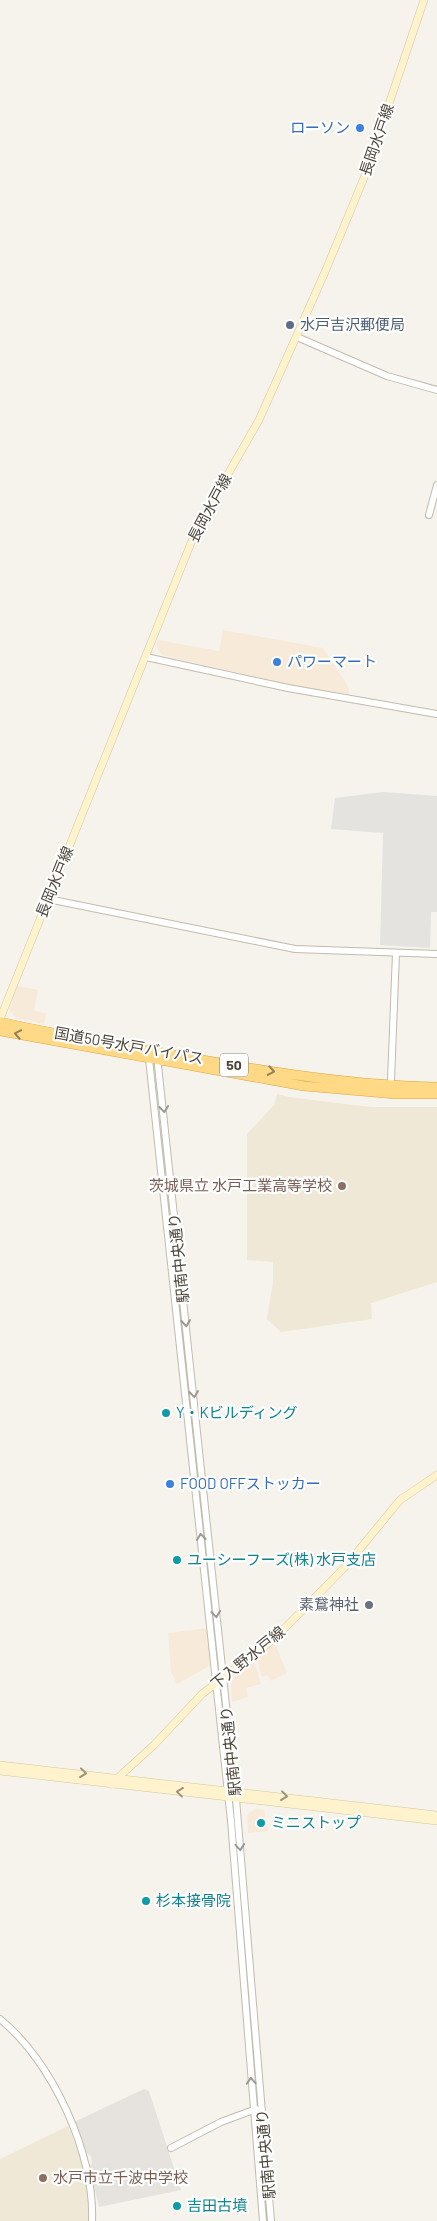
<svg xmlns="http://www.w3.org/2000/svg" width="437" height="2221" viewBox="0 0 437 2221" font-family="Barlow,'Noto Sans JP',sans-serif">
<rect width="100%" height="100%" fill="#f6f3ec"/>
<!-- commercial -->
<path fill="#f7ead8" d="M 223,630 L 323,648 L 343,678 L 349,689 L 349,694 L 296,686 L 162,655 L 156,645 L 158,640 L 219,651 Z
M 17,986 L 38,990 L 34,1011 L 46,1013 L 44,1024 L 16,1018 L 9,1010 Z
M 207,1628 L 211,1665 L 177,1684 L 171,1672 L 168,1633 Z
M 274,1641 L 287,1673 L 271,1681 L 268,1675 L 262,1677 L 256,1655 Z
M 253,1657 L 261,1684 L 246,1688 L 248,1697 L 232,1702 L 230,1675 Z
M 255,1809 L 264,1810 L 268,1831 L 248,1833 L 247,1815 Z"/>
<!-- industrial -->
<path fill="#e6e2dd" d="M 144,2089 L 149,2091 L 181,2190 L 99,2207 L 89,2165 L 92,2164 L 91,2156 L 84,2151 L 74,2122 Z"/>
<!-- education -->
<path fill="#efe8d6" d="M 277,1094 L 289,1097 L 371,1107 L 437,1107 L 437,1282 L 371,1303 L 372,1319 L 281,1332 L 267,1319 L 273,1282 L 273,1262 L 247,1260 L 247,1134 L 274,1105 Z
M 68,2126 L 81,2160 L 88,2187 L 90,2221 L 0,2221 L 0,2159 Z"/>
<!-- parking -->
<path fill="#e5e3e0" d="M 383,792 L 437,796 L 437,912 L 431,912 L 430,948 L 380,945 L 383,833 L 331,829 L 335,798 Z"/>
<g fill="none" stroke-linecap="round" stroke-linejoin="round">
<!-- tertiary casing -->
<g stroke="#c2bbae" stroke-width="8">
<path id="tertiary" d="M 297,337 L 387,376 L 437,390
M 429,515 L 437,485
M 146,657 L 288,688 L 437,714
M 48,899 L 295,949 L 437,954
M 151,1056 L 149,1059 L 231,1821 L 263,2221
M 157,1056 L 236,1799 L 271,2221
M 391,1080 L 396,953
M 0,2019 C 52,2061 95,2154 92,2221
M 171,2148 L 221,2122 L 256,2109"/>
</g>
<!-- secondary casing -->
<g stroke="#d6c79b" stroke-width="8">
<path id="secondary" d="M 0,1019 L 197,528 L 259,420 L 325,272 L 364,178 L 424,0
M 0,1765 L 437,1815
M 0,1771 L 437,1821
M 111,1784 L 154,1745 L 202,1694 L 274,1639 L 345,1567 L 400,1500 L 437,1475"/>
</g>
<!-- trunk casing -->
<g stroke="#e0a43c" stroke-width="10">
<path id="trunk" d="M 0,1022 C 47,1033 95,1040 142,1049 C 240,1067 337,1085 437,1087
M 0,1031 L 304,1086 L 396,1094 L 437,1094"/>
</g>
<!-- tertiary -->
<use href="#tertiary" stroke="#fff" stroke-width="6"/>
<!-- secondary -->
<use href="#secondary" stroke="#fff3cd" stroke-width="7"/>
<!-- trunk -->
<use href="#trunk" stroke="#ffd985" stroke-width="9"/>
</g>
<!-- one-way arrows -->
<defs><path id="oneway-chevron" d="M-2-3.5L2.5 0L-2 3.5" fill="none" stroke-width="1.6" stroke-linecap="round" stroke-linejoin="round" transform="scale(1.25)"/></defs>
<g stroke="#938057">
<use href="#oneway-chevron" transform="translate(18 1034) rotate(-169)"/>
<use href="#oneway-chevron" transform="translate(271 1071) rotate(10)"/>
</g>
<g stroke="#9c9892">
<use href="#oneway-chevron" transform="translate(164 1109) rotate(84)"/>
<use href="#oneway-chevron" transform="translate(186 1323) rotate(84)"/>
<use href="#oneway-chevron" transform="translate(194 1394) rotate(83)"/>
<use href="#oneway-chevron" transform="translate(201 1537) rotate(-96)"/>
<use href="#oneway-chevron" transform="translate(216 1614) rotate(84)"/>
<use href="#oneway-chevron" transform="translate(240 1847) rotate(85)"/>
<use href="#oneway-chevron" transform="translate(251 2081) rotate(-94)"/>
</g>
<g stroke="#9c937c">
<use href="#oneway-chevron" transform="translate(83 1773) rotate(6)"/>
<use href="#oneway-chevron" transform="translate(180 1792) rotate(-173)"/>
<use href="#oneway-chevron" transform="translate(284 1796) rotate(7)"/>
</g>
<!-- markers -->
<g fill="#3f7fe0" stroke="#fff" stroke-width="2">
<circle cx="360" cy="128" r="5"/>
<circle cx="277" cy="662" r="5"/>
<circle cx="170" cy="1484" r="5"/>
</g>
<circle fill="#5c6f8a" stroke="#fff" stroke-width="2" cx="290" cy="325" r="5"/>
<g fill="#8d6e63" stroke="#fff" stroke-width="2">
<circle cx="342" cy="1186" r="5"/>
<circle cx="43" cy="2178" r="5"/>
</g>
<g fill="#0f9aa8" stroke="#fff" stroke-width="2">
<circle cx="166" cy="1413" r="5"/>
<circle cx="177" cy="1560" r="5"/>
<circle cx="261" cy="1823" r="5"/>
<circle cx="146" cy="1901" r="5"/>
<circle cx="177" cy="2206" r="5"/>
</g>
<circle fill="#6b7280" stroke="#fff" stroke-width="2" cx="369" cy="1605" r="5"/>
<g text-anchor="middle" stroke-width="4.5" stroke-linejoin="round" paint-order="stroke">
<!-- shield labels -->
<rect fill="#fff" stroke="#817c74" stroke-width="1" x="220" y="1053.5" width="28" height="23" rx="4"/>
<g font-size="14" font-weight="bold" fill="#4b4439">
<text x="234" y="1070">50</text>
</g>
<!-- shop labels -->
<g font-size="15" fill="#366cbe" stroke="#fff" text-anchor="start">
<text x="350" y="133" text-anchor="end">ローソン</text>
<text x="287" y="667">パワーマート</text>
<text x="180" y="1489">FOOD OFFストッカー</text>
</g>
<!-- street labels -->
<g font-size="15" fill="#4b4439" stroke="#fff">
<text transform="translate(377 140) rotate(-71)" y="5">長岡水戸線</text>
<text transform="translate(210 508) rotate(-62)" y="5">長岡水戸線</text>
<text transform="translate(55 882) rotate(-68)" y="5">長岡水戸線</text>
<text transform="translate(129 1046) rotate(10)" y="5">国道50号水戸バイパス</text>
<text transform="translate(179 1258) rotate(-96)" y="5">駅南中央通り</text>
<text transform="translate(248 1658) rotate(-39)" y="5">下入野水戸線</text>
<text transform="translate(231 1751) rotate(-96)" y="5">駅南中央通り</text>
<text transform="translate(266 2154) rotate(-95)" y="5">駅南中央通り</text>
</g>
<!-- service labels -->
<g font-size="15" fill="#4e5e75" stroke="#fff" text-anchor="start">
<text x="300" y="330">水戸吉沢郵便局</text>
</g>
<!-- education labels -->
<g font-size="15" fill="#785e54" stroke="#fff" text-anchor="end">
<text x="332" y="1191">茨城県立 水戸工業高等学校</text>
<text x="53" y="2183" text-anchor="start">水戸市立千波中学校</text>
</g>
<!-- culture labels -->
<g font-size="15" fill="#0d838f" stroke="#fff" text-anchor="start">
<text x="176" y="1418">Y・Kビルディング</text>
<text x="187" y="1565">ユーシーフーズ(株) 水戸支店</text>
<text x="271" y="1828">ミニストップ</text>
<text x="156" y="1906">杉本接骨院</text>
<text x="187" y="2211">吉田古墳</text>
</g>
<!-- worship labels -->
<g font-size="15" fill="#5b616d" stroke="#fff" text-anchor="end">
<text x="359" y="1610">素鵞神社</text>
</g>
</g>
</svg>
